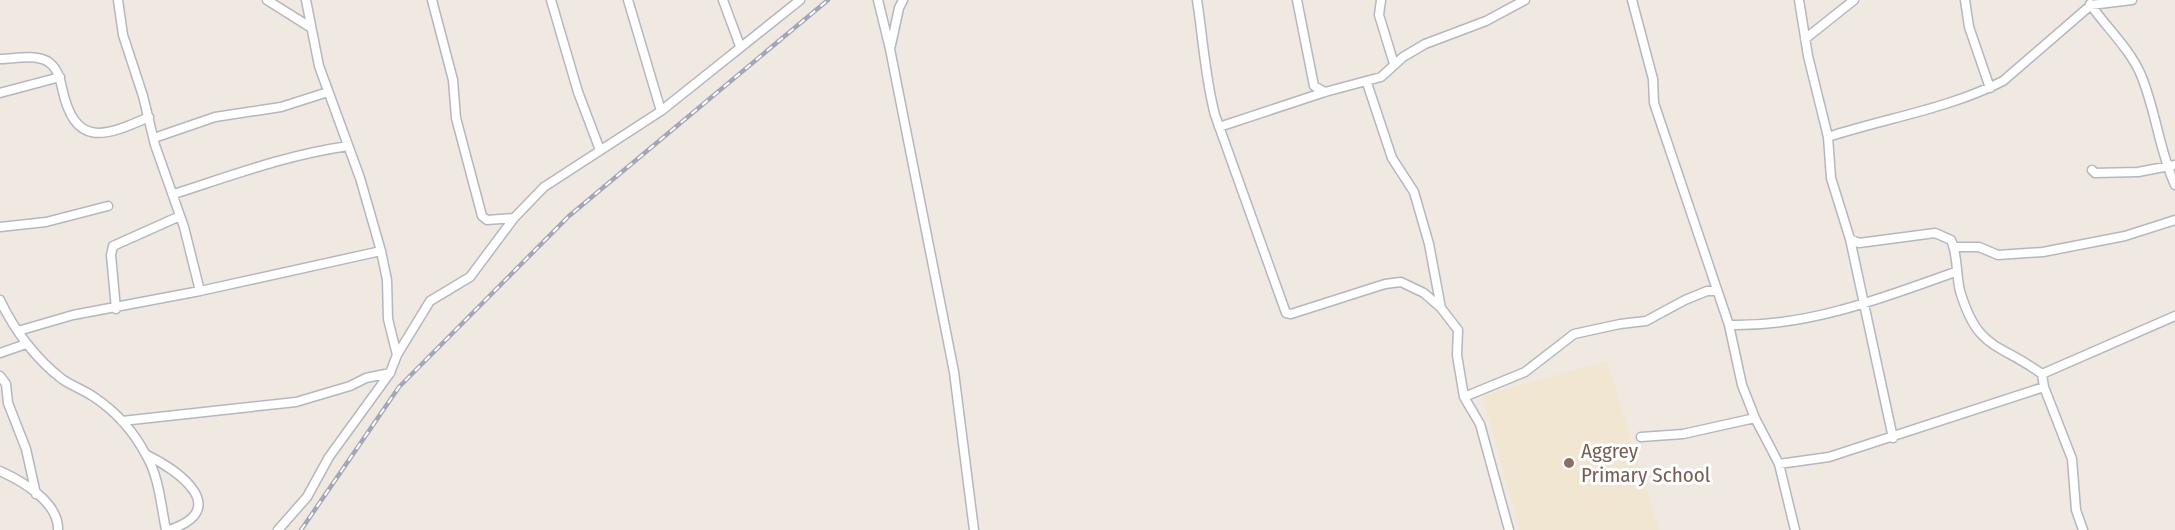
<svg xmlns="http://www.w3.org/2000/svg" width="2175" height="530" viewBox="0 0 2175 530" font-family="'Fira Sans Condensed',sans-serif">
<rect width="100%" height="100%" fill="#efe9e1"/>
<!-- education -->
<path fill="#f0e6d1" d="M 1607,361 L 1659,530 L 1520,530 L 1482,396 Z"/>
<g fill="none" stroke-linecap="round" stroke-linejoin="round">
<!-- minor casing -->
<g stroke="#b4b7c1" stroke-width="11">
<path id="minor" d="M 118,0 L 123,35 L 143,96 L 155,145 L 184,227 L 200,291
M 267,0 L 310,27
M 306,0 L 319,66 L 360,178 L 381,251 L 387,280 L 388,319 L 397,355
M 432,0 L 453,80 L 456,118 L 482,216 L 487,220 L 514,218
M 551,0 L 578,92 L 600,150
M 628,0 L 661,111
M 723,0 L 740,46
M 878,0 L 890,49 L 954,372 L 974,530
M 1197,0 C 1203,38 1205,78 1215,115 L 1286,313 L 1291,314 L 1385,284 L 1401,282 L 1424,293 L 1441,308 L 1458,330 L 1457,355 L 1464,397 L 1480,424 L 1509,530
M 1297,0 L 1314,86 L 1325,92
M 1381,0 L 1379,15 L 1394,64
M 1632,0 L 1653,79 L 1654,103 L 1729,325 L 1742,385 L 1755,418 L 1779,464 L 1795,530
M 1799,0 L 1808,56 L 1828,137 L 1831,178 L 1850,239 L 1859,243 L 1935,233 L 1951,240 C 1958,255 1956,275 1960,291 C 1978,351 1998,342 2042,374 L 2044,387 L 2072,459 L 2076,510 L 2083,530
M 1965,0 L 1969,27 L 1990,88
M 2090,4 C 2106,27 2130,49 2141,75 C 2156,111 2159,150 2175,185
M 1805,39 L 1854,0
M 891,45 L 899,8 L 903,0
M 0,59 C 14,59 33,54 47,61 C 57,67 60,78 62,88 C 75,148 104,137 149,117
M 1367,83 L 1392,158 L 1414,192 L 1429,244 L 1441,308
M 0,93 L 60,77
M 1219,127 L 1325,92 L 1381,77 L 1403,57 L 1425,44 L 1486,21 L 1525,0
M 1828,137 C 1886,118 1948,109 2003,81 L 2091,5 L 2132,0
M 154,138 L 215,117 L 281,107 L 328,92
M 2092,170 L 2095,173 L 2138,172 L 2175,165
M 174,194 C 233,175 286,155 348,146
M 0,227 L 46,222 L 108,206
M 1850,239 L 1893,438
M 1954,247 L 1979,247 L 1998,255 L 2043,252 L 2125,236 L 2175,220
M 0,300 C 14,330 36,359 62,379 C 72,386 84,390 94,397 C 115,411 134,432 146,455 C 159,476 161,506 166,530
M 116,309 L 111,255 L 113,246 L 180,216
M 1729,325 C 1809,327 1882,298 1955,272
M 18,331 L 73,315 L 200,291 L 381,251
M 0,353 L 26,344
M 2042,374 L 2175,316
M 0,376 L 6,384 L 8,403 L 26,449 L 36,494
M 1464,397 L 1525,372 L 1574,334 L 1620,324 L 1646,321 L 1685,300 L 1707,291 L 1717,291
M 122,421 L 296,402 L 350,386 L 366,378 L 390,373
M 1641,437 L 1683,434 L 1755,418
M 147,455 C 179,471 232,509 169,530
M 1779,464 L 1829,457 L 2044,387
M 0,471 C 22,481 59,502 58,530
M 278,530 L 307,497 L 329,457 L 390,373 L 397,355 L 430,301 L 470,277 L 514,218 L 544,187 L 661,111 L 800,0"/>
</g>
<!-- minor -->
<use href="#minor" stroke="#fff" stroke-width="8"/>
<!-- rail casing -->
<g stroke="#a3a6b8" stroke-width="4.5">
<path id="rail" d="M 301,530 L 399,387 L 569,216 L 828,0"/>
</g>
<!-- rail -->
<use href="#rail" stroke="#fff" stroke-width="2" stroke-dasharray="7" stroke-linecap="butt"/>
</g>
<!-- markers -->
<circle fill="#8d6e63" stroke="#fff" stroke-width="2" cx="1569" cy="463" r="6"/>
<g text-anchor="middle" stroke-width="6" stroke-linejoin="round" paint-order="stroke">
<!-- education labels -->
<g font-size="21" fill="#785e54" stroke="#fff" text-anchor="start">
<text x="1581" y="458">Aggrey<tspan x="1581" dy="24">Primary School</tspan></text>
</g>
</g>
</svg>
